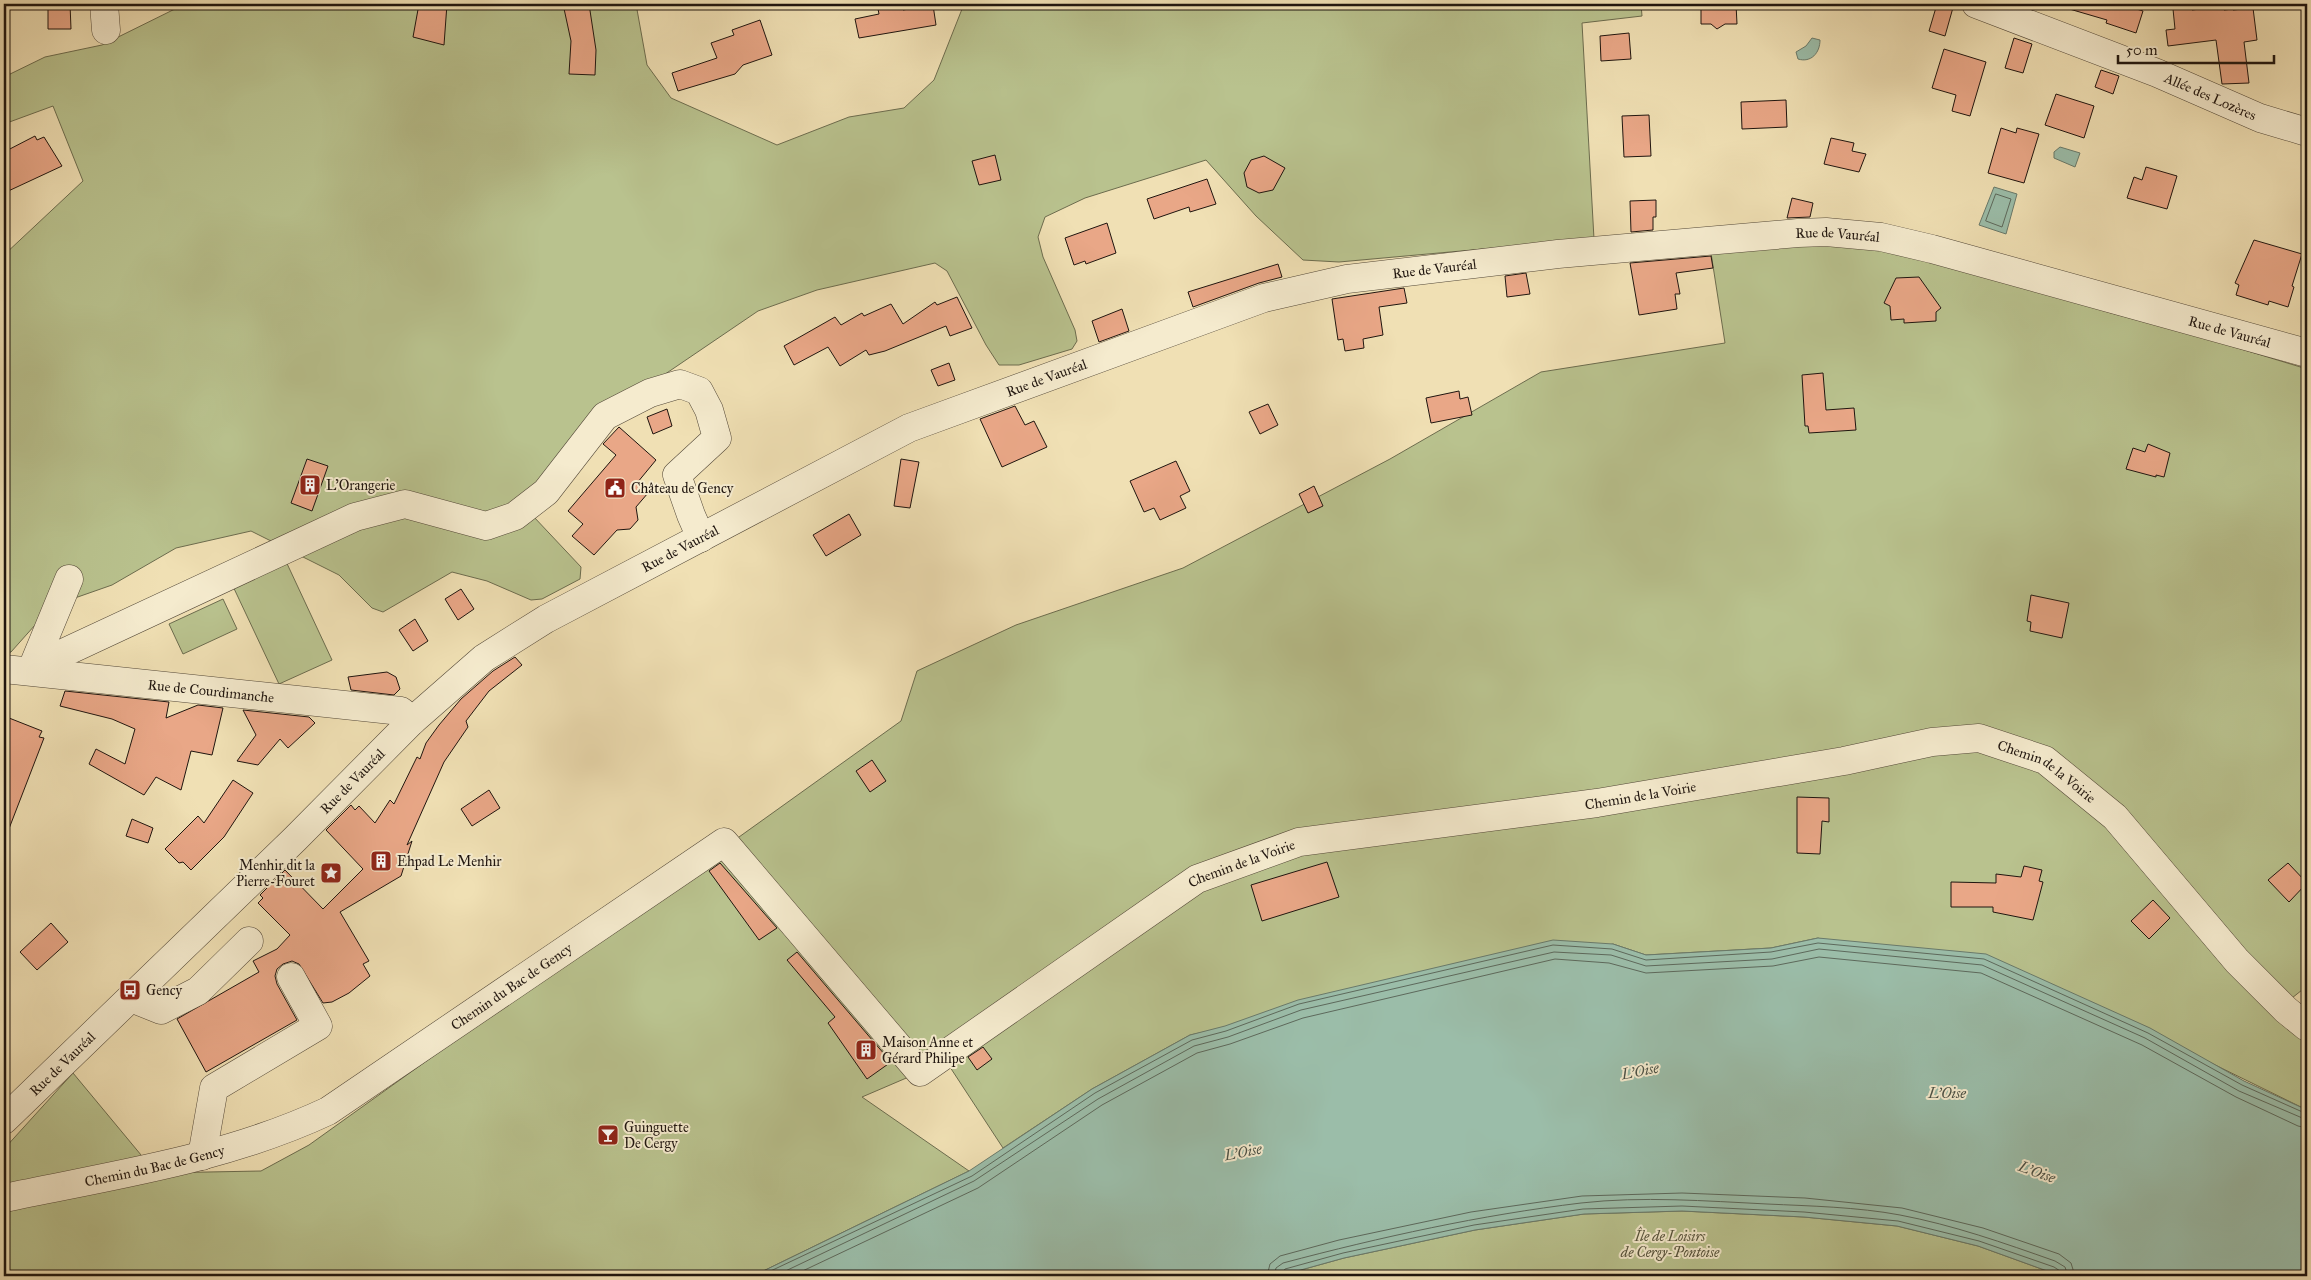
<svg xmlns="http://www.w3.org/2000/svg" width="2311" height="1280" viewBox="0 0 2311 1280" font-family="'IM FELL Great Primer',serif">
<rect width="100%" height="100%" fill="#f0e0b4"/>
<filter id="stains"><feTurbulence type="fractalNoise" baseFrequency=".004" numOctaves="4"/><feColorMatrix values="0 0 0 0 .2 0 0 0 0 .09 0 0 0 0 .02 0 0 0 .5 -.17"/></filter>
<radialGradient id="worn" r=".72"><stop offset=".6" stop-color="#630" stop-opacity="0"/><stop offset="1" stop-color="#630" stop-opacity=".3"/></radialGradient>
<!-- green -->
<path fill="#b9c28e" stroke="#6c6c4e" d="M 185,4 L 636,4 L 647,65 L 671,98 L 777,145 L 849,117 L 904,108 L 934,80 L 964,4 L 1641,4 L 1642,16 L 1582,23 L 1594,239 L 1339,262 L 1303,260 L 1256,216 L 1206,160 L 1085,198 L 1045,217 L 1038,237 L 1043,257 L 1075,330 L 1077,341 L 1072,349 L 1019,365 L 999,365 L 986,345 L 947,271 L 935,263 L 817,290 L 758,311 L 652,383 L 533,516 L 581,567 L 580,579 L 542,599 L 531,600 L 487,581 L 452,572 L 383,612 L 372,608 L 339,575 L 251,531 L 176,548 L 112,585 L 52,606 L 11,652 L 4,654 L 4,255 L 83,181 L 53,106 L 4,124 L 4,77 L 45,57 L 102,45 Z
M 1826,241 L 1859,243 L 2075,299 L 2108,312 L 2215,341 L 2307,369 L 2307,986 L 2292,998 L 2307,1035 L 2307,1110 L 2211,1063 L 1818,938 L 1771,948 L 1646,955 L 1613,944 L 1190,1035 L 1092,1089 L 1003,1148 L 946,1061 L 862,1097 L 969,1171 L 753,1276 L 4,1276 L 4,1149 L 73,1073 L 156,1173 L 261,1171 L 309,1145 L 901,721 L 917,671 L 1016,625 L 1183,568 L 1390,459 L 1541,372 L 1725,343 L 1711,253 Z
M 283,555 L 332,660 L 279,684 L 230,580 Z
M 223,599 L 237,629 L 183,654 L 169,624 Z
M 1682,1211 L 1804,1217 L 1897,1226 L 1978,1246 L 2061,1276 L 1279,1276 L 1344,1258 L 1475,1230 L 1584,1214 Z"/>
<!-- water -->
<path fill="#9bbda9" stroke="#697a6b" d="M 1812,38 L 1820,40 C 1820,53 1811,63 1798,59 L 1796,52 L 1806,46 Z
M 2060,147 L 2080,153 L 2075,167 L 2054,158 L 2054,152 Z
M 1994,187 L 2017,194 L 2006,234 L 1979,225 Z
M 1818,938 L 1986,954 L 2150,1028 L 2244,1081 L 2307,1110 L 2307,1276 L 2061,1276 L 1978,1246 L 1897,1226 L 1804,1217 L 1682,1211 L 1584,1214 L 1475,1230 L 1344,1258 L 1279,1276 L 753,1276 L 969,1171 L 1092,1089 L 1190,1035 L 1225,1026 L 1298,1000 L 1553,940 L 1613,944 L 1646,955 L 1771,948 Z"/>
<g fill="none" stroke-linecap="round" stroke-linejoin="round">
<!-- shore -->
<path stroke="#5d695c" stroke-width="1" d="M 1996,194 L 2011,199 L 2002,227 L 1986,221 Z
M 760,1276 L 972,1176 L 1095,1093 L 1192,1040 L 1226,1031 L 1299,1004 L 1553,945 L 1612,949 L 1646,960 L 1771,952 L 1818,943 L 1984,959 L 2148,1033 L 2242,1085 L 2307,1114
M 775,1276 L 974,1181 L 1098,1099 L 1194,1046 L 1228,1037 L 1301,1010 L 1554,952 L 1611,955 L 1646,966 L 1772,959 L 1819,949 L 1982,965 L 2145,1038 L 2239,1091 L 2307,1120
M 792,1276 L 978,1188 L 1102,1105 L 1197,1053 L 1230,1044 L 1303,1018 L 1555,959 L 1609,963 L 1646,973 L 1773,966 L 1819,957 L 1981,973 L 2142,1045 L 2236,1097 L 2298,1126 L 2307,1128
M 1267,1276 L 1270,1264 L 1280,1256 L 1339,1240 L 1471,1212 L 1582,1196 L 1682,1193 L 1805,1198 L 1902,1208 L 1983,1228 L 2059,1254 L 2071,1263 L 2075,1276
M 1274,1276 L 1276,1268 L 1283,1263 C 1381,1237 1481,1215 1581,1203 C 1642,1196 1706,1201 1767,1204 C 1810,1206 1858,1207 1900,1215 C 1953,1225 2004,1243 2055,1261 L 2065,1267 L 2068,1276
M 1280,1276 L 1285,1269 L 1343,1253 L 1474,1225 L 1583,1209 L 1682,1206 L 1804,1212 L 1898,1221 L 1979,1241 L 2054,1267 L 2060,1271 L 2062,1276"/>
</g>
<!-- building -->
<path fill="#e9a787" stroke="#1f150f" d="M 48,4 L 70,4 L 71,29 L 48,29 Z
M 419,4 L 447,4 L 444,45 L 413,37 Z
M 563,4 L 589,4 L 596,50 L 595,75 L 569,74 L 571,41 Z
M 877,4 L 901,4 L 903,10 L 933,5 L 936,25 L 859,38 L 855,19 L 879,14 Z
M 1701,4 L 1736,4 L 1737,24 L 1725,24 L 1717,29 L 1711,24 L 1701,24 Z
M 1937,4 L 1954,4 L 1945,36 L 1929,31 Z
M 2067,4 L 2120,4 L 2143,11 L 2136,33 L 2106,23 L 2107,20 L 2066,8 Z
M 2224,6 L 2224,10 L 2233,9 L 2233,10 L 2253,8 L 2257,40 L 2244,42 L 2249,83 L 2222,84 L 2216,40 L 2168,46 L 2166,30 L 2175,29 L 2173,9 L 2192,7 L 2192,10 Z
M 760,20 L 772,55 L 743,65 L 735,74 L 678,91 L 672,73 L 717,58 L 711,43 L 734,35 L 732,30 Z
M 1629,33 L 1631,59 L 1601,61 L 1600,36 Z
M 2014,38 L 2032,44 L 2023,73 L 2005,68 Z
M 1944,49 L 1986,62 L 1970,116 L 1952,111 L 1956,95 L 1932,88 Z
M 2101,70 L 2119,76 L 2113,94 L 2095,87 Z
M 2056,94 L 2094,106 L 2084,138 L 2045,125 Z
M 1786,100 L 1787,127 L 1742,129 L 1741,102 Z
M 1649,115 L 1651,156 L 1624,157 L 1622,116 Z
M 2001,128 L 2016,133 L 2017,128 L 2039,134 L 2024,183 L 1988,173 Z
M 35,136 L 37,140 L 44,137 L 62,166 L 4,193 L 4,152 Z
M 1831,138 L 1854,143 L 1852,151 L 1866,154 L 1859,172 L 1824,164 Z
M 995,155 L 1001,180 L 979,185 L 972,161 Z
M 1264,156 L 1285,168 L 1273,190 L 1259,193 L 1247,187 L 1244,173 L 1251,160 Z
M 2146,167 L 2177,176 L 2167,209 L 2127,198 L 2134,177 L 2142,180 Z
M 1207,179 L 1216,204 L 1190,212 L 1189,207 L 1154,219 L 1147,199 Z
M 1792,198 L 1813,203 L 1810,217 L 1787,218 Z
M 1656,200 L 1656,217 L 1653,217 L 1653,230 L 1631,232 L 1630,201 Z
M 1107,223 L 1116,253 L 1086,264 L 1085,261 L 1074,265 L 1065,238 Z
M 2254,240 L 2302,254 L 2292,286 L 2294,287 L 2288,307 L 2269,301 L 2268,305 L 2236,295 L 2239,285 L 2235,283 Z
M 1711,256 L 1713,268 L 1676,273 L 1680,294 L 1675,294 L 1677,309 L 1639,315 L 1630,263 Z
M 1278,264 L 1282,277 L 1259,283 L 1193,307 L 1188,292 Z
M 1526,273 L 1530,294 L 1507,297 L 1505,276 Z
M 1919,277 L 1941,308 L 1936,312 L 1936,321 L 1904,323 L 1904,319 L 1891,320 L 1890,306 L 1884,303 L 1896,278 Z
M 1404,288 L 1407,303 L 1379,307 L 1383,335 L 1363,339 L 1364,348 L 1345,351 L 1343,339 L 1338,340 L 1332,299 Z
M 957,297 L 972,328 L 950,336 L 946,326 L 885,351 L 869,355 L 866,350 L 840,366 L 828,347 L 794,365 L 784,346 L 835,317 L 841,325 L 862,313 L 864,316 L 891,304 L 903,324 L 935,302 L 937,305 Z
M 1122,309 L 1129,331 L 1099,342 L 1092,321 Z
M 949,363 L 955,380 L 938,386 L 931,370 Z
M 1823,373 L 1826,410 L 1854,408 L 1856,430 L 1809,433 L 1808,426 L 1805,426 L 1802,375 Z
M 1459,391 L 1460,399 L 1468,397 L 1472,415 L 1431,423 L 1426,398 Z
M 1268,404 L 1278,425 L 1260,434 L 1249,412 Z
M 1015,406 L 1025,425 L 1034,421 L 1047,447 L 1002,467 L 980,419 Z
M 667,409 L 672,426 L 653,434 L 647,417 Z
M 619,427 L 656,460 L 637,483 L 648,493 L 636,507 L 638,520 L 630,529 L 617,530 L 594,555 L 572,536 L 583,524 L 568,511 L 616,455 L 603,444 Z
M 2148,444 L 2170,453 L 2164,477 L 2156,475 L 2156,477 L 2126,469 L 2133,448 L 2145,452 Z
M 307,459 L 328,466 L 312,511 L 291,503 Z
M 901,459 L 919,462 L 910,508 L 894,506 Z
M 1176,461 L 1190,491 L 1180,496 L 1186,508 L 1160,520 L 1154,508 L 1144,512 L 1130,481 Z
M 1314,486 L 1323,506 L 1308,513 L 1299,494 Z
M 849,514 L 861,535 L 826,556 L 813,535 Z
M 461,589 L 474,609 L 458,620 L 445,599 Z
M 2031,595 L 2069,603 L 2062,638 L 2030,631 L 2031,622 L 2027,621 Z
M 415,619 L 428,641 L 413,651 L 399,630 Z
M 515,657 L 522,665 L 489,691 L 466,721 L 468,727 L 444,762 L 407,845 L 412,841 L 401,876 L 340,912 L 369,961 L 363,964 L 370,976 L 349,993 L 332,1002 L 323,1003 L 299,964 L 292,961 L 283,964 L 277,969 L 275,976 L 277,984 L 297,1020 L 206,1072 L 177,1019 L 259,972 L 253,961 L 277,949 L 290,935 L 258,903 L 263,898 L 260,895 L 285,870 L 323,909 L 363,869 L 326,830 L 351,805 L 355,810 L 359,806 L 375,823 L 390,800 L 394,804 L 417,757 L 420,759 L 426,743 L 439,725 L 461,699 L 493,671 Z
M 387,672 L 396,677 L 400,689 L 394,695 L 351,690 L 348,677 Z
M 65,691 L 169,702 L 166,718 L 198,705 L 223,708 L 212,755 L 191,751 L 181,790 L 156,777 L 144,795 L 89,764 L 96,749 L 125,764 L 135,729 L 112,719 L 60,706 Z
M 243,710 L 309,717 L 315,723 L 288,748 L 280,739 L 258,765 L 237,761 L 256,735 Z
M 4,716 L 42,731 L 39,737 L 44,738 L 5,839 Z
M 872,760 L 886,781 L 870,792 L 856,771 Z
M 233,780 L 253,793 L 224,837 L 191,870 L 183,862 L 179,863 L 165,849 L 198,816 L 204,823 Z
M 489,790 L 500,808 L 472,826 L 461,809 Z
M 1797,797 L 1829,798 L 1829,822 L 1822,821 L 1820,854 L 1797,853 Z
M 132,819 L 153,828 L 148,843 L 126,836 Z
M 1327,862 L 1339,897 L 1262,921 L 1251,885 Z
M 720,863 L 777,928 L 759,940 L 709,871 Z
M 2288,863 L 2307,883 L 2289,902 L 2268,880 Z
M 2024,866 L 2042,870 L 2039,881 L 2043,882 L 2033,920 L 1993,912 L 1993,907 L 1951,907 L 1951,882 L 1996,883 L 1996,874 L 2021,877 Z
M 2153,900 L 2170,918 L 2149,939 L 2131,921 Z
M 51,923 L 68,942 L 37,970 L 20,952 Z
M 797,952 L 891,1062 L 867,1079 L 828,1023 L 835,1017 L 787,960 Z
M 983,1047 L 992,1059 L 977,1070 L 968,1057 Z"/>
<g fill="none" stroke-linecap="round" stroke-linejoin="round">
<!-- minor casing -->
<g stroke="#534838" stroke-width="29">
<g id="minor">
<path d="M 104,4 L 106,30"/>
<path id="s1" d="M 1976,4 L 2157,73 L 2260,118 L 2307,132"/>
<path id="s2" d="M 4,669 L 401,711 L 412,721"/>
<path d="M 31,671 L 59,655 L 355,517 L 405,504 L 486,526 L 515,516 L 546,492 L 605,416 L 650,393 L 680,384 L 699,391 L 709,410 L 717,438 L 677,475 L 691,515 L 701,538"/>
<path d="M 31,671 L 69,579"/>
<path d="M 131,998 L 161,1010 L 198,991 L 249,941"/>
<path id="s3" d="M 4,1120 L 295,839 L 412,721 L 484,658 L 546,619 L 909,428 L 1264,298 L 1347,279 L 1558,254 L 1798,233 L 1826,232 L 1881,237 L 1932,249 L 2307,353"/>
<path d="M 202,1156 L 214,1088 L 318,1026 L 291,977"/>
<path id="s4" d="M 4,1198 C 113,1175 226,1159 328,1111 L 724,842 L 920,1072 L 1197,879 L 1299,842 L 1597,803 L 1844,761 L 1932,742 L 1979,738 L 2045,760 L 2115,817 L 2237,961 L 2286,1010 L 2307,1027"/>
</g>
</g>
<!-- minor -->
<use href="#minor" stroke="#f5ebce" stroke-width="28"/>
</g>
<!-- icons -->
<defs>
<g id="building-square" transform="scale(1.125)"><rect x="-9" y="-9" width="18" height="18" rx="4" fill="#8f2418" stroke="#f5ebce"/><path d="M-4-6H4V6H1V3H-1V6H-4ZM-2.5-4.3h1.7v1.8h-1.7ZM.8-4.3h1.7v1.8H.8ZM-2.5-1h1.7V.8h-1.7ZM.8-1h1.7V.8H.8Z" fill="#fff"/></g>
<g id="civic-square" transform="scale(1.125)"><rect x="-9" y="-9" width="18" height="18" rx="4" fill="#8f2418" stroke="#f5ebce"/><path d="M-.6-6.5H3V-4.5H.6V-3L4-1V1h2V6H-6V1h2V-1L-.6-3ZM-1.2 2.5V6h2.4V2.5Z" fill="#fff"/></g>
<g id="sight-square" transform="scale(1.125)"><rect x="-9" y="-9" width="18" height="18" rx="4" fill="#8f2418" stroke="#f5ebce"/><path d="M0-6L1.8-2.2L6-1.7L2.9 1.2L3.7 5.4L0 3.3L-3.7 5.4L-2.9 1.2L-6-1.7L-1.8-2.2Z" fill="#fff"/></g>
<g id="bus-square" transform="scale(1.125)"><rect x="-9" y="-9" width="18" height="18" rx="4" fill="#8f2418" stroke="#f5ebce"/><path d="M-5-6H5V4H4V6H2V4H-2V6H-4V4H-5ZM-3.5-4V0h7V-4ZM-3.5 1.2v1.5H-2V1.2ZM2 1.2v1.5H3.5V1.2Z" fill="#fff"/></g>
<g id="bar-square" transform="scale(1.125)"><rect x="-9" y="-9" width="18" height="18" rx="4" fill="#8f2418" stroke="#f5ebce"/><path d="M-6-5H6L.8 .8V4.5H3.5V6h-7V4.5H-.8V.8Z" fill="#fff"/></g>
</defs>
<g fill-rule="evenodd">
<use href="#building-square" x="310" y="485"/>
<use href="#civic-square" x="615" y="488"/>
<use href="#building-square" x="381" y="861"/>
<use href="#sight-square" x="331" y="873"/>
<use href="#bus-square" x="130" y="990"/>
<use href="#building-square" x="866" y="1050"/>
<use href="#bar-square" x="608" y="1135"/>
</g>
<g text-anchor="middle" stroke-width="4" stroke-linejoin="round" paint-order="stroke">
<!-- street labels -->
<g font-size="14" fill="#1f150f" stroke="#f5ebce">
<text dy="5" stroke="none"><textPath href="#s1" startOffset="252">Allée des Lozères</textPath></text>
<text dy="5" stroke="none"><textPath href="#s3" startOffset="2106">Rue de Vauréal</textPath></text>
<text dy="5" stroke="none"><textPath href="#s3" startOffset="1701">Rue de Vauréal</textPath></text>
<text dy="5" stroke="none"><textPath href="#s3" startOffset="2511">Rue de Vauréal</textPath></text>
<text dy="5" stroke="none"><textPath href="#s3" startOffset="1296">Rue de Vauréal</textPath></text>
<text dy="5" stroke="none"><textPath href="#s3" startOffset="891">Rue de Vauréal</textPath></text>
<text dy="5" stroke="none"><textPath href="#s2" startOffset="208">Rue de Courdimanche</textPath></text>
<text dy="5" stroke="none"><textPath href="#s4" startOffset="2328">Chemin de la Voirie</textPath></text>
<text dy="5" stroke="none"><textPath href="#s3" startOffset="486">Rue de Vauréal</textPath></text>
<text dy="5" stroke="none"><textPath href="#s4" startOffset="1908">Chemin de la Voirie</textPath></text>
<text dy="5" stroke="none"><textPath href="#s4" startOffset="1502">Chemin de la Voirie</textPath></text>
<text dy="5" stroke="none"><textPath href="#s4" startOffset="558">Chemin du Bac de Gency</textPath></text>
<text dy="5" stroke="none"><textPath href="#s3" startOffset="81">Rue de Vauréal</textPath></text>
<text dy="5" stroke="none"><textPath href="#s4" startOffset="154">Chemin du Bac de Gency</textPath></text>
</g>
<!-- poi labels -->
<g font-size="14" fill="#1f150f" stroke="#f5ebce" text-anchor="start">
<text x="326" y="490">L'Orangerie</text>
<text x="631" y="493">Château de Gency</text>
<text x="397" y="866">Ehpad Le Menhir</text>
<text x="315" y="870" text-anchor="end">Menhir dit la<tspan x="315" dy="16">Pierre-Fouret</tspan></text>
<text x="146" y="995">Gency</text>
<text x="882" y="1047">Maison Anne et<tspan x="882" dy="16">Gérard Philipe</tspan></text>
<text x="624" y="1132">Guinguette<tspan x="624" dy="16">De Cergy</tspan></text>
</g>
<!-- park labels -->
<g font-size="14" font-style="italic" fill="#55523b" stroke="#f5ebce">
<text x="1670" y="1241">Île de Loisirs<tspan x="1670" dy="16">de Cergy-Pontoise</tspan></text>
</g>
<!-- water labels -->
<g font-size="15" font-style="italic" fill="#4a5045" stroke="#f5ebce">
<text transform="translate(1640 1071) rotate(-11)" y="5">L'Oise</text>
<text x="1947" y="1098">L’Oise</text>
<text transform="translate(1243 1152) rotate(-11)" y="5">L'Oise</text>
<text transform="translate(2037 1172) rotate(20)" y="5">L'Oise</text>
</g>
</g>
<!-- margin -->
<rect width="2311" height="1280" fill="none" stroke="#f0e0b4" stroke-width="20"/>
<rect x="5" y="5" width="2301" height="1270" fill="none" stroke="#1f150f" stroke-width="2.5"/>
<rect x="10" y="10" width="2291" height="1260" fill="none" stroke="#1f150f"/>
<!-- scale -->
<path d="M2118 55v8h156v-8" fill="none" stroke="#1f150f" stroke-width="2.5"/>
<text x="2126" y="55" font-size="15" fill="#1f150f" stroke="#f5ebce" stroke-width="4" paint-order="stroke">50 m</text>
<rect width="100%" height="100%" filter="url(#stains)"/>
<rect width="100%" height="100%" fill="url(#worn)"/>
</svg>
